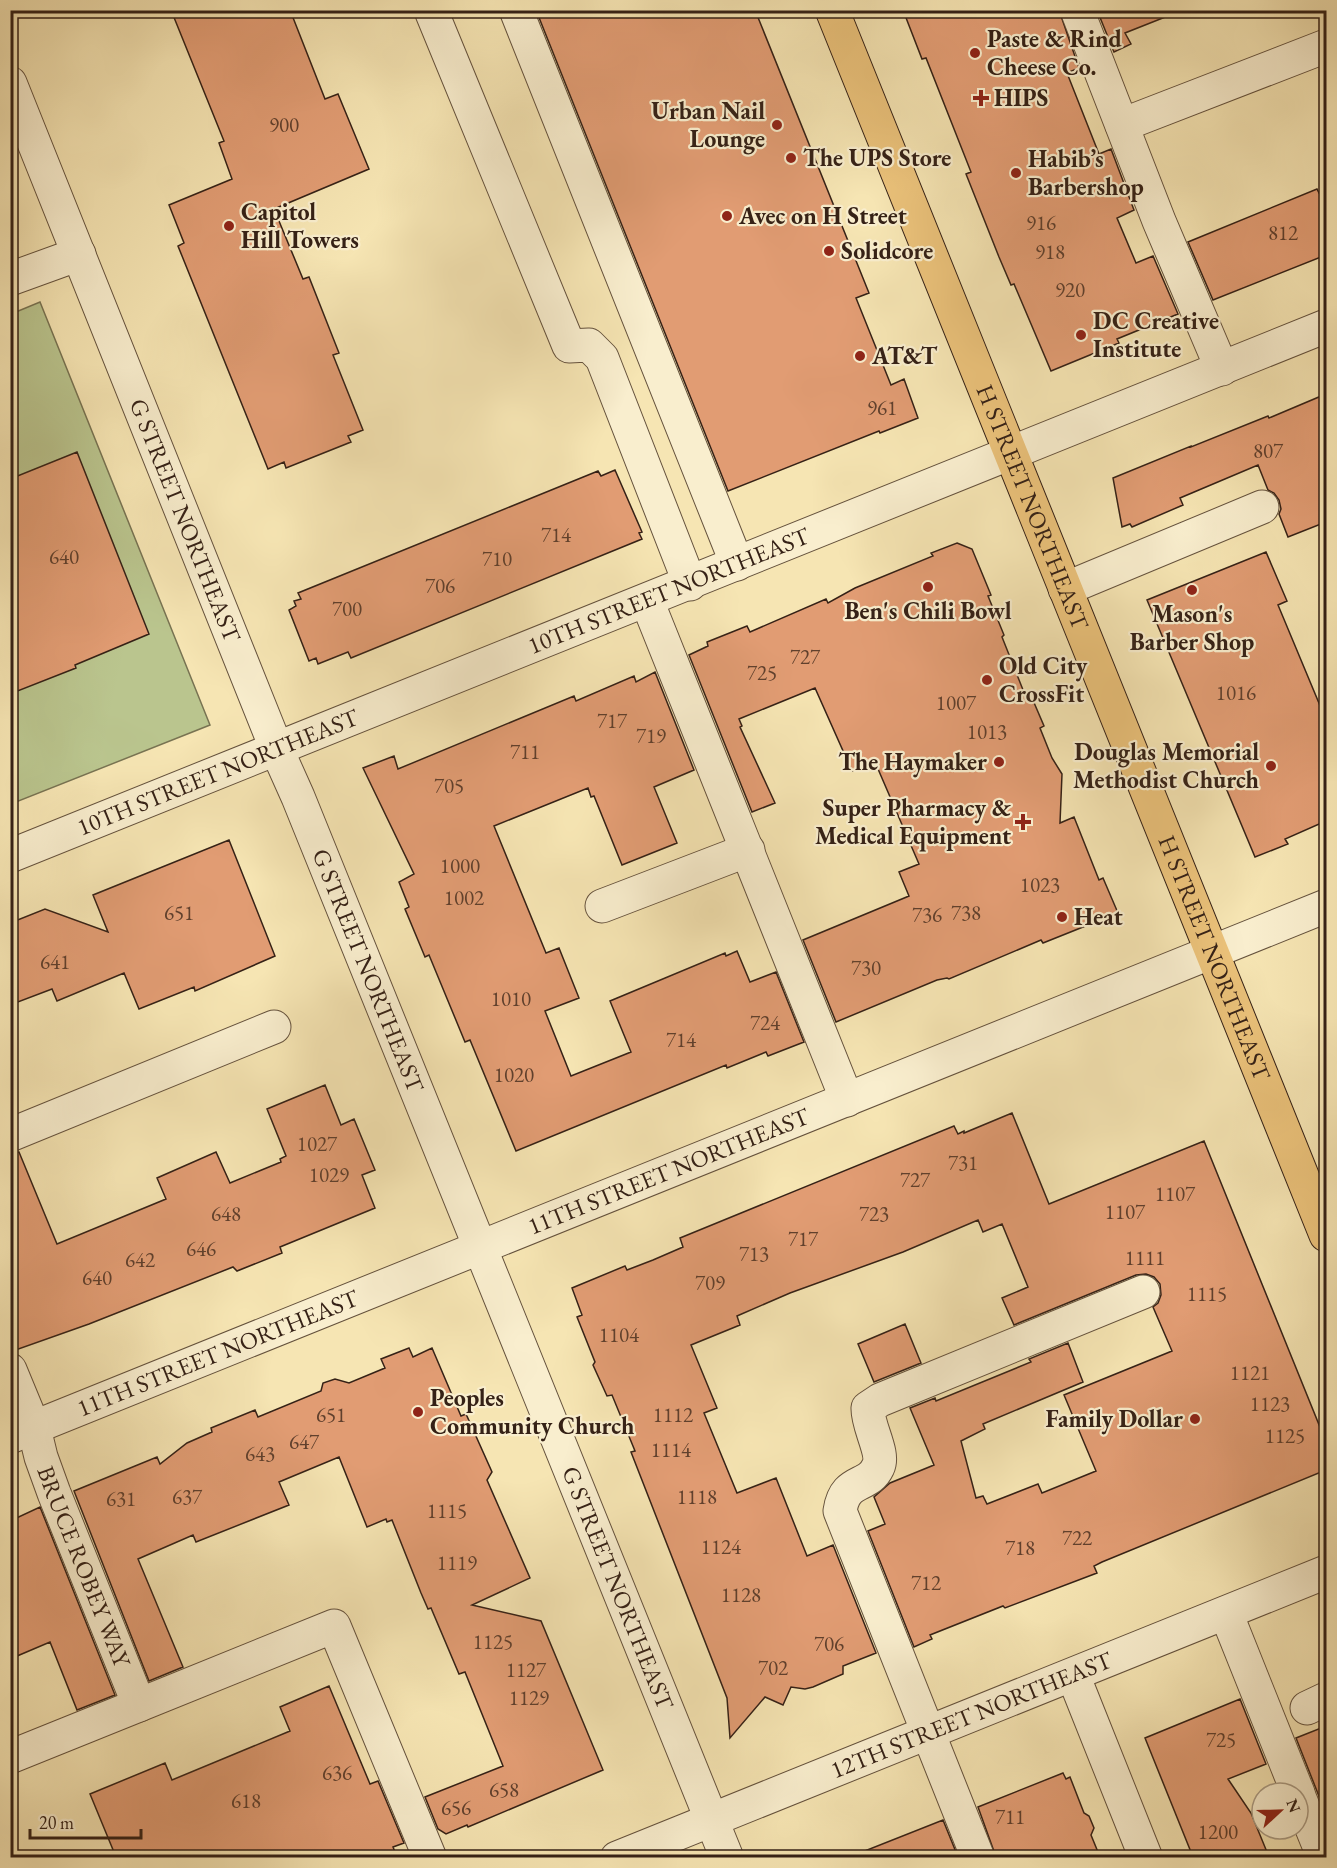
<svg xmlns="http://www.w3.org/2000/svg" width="1337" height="1868" viewBox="0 0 1337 1868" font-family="'EB Garamond',serif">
<rect width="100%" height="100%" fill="#f6e5b3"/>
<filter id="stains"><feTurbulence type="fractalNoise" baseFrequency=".00333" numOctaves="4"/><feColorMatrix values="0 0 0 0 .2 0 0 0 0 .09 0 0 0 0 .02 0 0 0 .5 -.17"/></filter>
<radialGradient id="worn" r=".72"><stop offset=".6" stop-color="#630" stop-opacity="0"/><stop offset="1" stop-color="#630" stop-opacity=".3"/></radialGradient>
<!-- green -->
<path fill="#bac58e" stroke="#787352" stroke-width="1.5" d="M 40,302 L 210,725 L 11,804 L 11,314 Z"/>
<!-- building -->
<path fill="#e19c73" stroke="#352116" stroke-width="1.5" d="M 171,10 L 290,10 L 325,99 L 338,94 L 369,169 L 274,209 L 303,279 L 309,277 L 339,353 L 333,355 L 363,430 L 348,436 L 351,442 L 286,468 L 284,462 L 268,469 L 178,246 L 184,243 L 169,205 L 232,179 L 219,143 L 224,141 Z
M 536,10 L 755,10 L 869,293 L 856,298 L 891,385 L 904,379 L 918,418 L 880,433 L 879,431 L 728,491 Z
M 903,10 L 1059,10 L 1079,68 L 1067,73 L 1099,154 L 1111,149 L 1134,210 L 1117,218 L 1136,263 L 1153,256 L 1178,314 L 1117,339 L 1119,343 L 1051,371 L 1014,284 L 1011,285 L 999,257 L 966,174 L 971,172 L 926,58 L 922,59 Z
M 1097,10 L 1178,10 L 1178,12 L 1125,33 L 1131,44 L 1114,52 Z
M 1317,189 L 1319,193 L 1326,190 L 1326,255 L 1213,300 L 1188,242 Z
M 1326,394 L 1326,522 L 1288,537 L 1279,514 L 1281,509 L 1279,500 L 1274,493 L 1268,490 L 1258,465 L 1180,498 L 1183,505 L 1132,527 L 1130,524 L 1122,527 L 1113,478 L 1191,446 L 1191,447 L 1268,416 L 1269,418 Z
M 77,452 L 149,634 L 75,665 L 76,668 L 10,694 L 10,479 Z
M 615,470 L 642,532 L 639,533 L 642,539 L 351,658 L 348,652 L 318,664 L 316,658 L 309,661 L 289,610 L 296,606 L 294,601 L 301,599 L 298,593 L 598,471 L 601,476 Z
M 957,543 L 972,549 L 991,595 L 988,596 L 1004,635 L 1002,637 L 1027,700 L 1032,698 L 1044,726 L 1040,728 L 1052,758 L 1062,774 L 1060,823 L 1074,817 L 1099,880 L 1103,878 L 1118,913 L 1043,943 L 1041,940 L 949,979 L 947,978 L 937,980 L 836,1022 L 803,940 L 909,896 L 899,872 L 919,864 L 875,762 L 852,771 L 815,688 L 739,719 L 742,726 L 740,727 L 775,803 L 752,812 L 689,655 L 708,646 L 707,642 L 747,626 L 750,632 L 826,599 L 828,603 L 855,588 L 933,556 L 931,553 Z
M 1266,552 L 1287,601 L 1278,605 L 1326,720 L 1326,821 L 1285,839 L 1288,844 L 1255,857 L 1147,600 Z
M 655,672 L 694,770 L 654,787 L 677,843 L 622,865 L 594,796 L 591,797 L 588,788 L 494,826 L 546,953 L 559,948 L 579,998 L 545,1011 L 571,1076 L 631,1052 L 610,1001 L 725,953 L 726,956 L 737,951 L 750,982 L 776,972 L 804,1042 L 768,1056 L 766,1052 L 727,1068 L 726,1065 L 516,1151 L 470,1040 L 465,1042 L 429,955 L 425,957 L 405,909 L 409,907 L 399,882 L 414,874 L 363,768 L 394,756 L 398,769 L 574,696 L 576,701 L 634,676 L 636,682 Z
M 229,840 L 275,956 L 195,991 L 194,987 L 139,1009 L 124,973 L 57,1001 L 52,989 L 10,1005 L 10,923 L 45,909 L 108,932 L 93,895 Z
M 325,1085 L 341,1125 L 354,1119 L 375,1170 L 362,1175 L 375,1208 L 280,1247 L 282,1253 L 237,1271 L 233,1267 L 89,1324 L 10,1352 L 10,1153 L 19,1152 L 57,1244 L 166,1199 L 157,1178 L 216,1152 L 230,1183 L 281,1162 L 280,1159 L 286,1156 L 267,1109 Z
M 1012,1113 L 1049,1204 L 1204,1141 L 1326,1442 L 1326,1470 L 1102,1562 L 1094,1566 L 1097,1573 L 1005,1608 L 1003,1606 L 930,1635 L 932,1639 L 914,1647 L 868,1531 L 885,1524 L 874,1497 L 890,1483 L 934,1465 L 910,1408 L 935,1398 L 936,1401 L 1031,1362 L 1029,1359 L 1068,1343 L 1083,1382 L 983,1424 L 985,1429 L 961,1441 L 976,1498 L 983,1496 L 987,1504 L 1038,1484 L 1042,1493 L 1096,1471 L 1064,1395 L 1172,1351 L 1153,1307 L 1158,1303 L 1161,1295 L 1160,1284 L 1154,1277 L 1146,1274 L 1136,1275 L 1014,1325 L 1002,1298 L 1028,1287 L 1002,1224 L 983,1232 L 978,1220 L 903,1252 L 790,1293 L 737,1316 L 740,1325 L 691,1345 L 717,1408 L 704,1413 L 737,1493 L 776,1478 L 807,1556 L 833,1545 L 876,1653 L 843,1666 L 843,1674 L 813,1687 L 805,1689 L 791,1687 L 783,1705 L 765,1697 L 730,1738 L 727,1698 L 631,1452 L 635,1451 L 612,1395 L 607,1396 L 593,1365 L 595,1362 L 577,1317 L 582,1315 L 572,1288 L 625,1266 L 627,1270 L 653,1260 L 683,1247 L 680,1238 L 954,1126 L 958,1134 L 964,1131 L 964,1133 Z
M 905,1324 L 921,1363 L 874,1382 L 858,1344 Z
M 409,1348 L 413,1357 L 432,1348 L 461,1416 L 466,1414 L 492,1472 L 487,1480 L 530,1578 L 472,1605 L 541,1621 L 603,1770 L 468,1827 L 467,1825 L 446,1834 L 438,1829 L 425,1797 L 503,1766 L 465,1672 L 459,1674 L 431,1608 L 428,1609 L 421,1593 L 392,1520 L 387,1522 L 386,1519 L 367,1527 L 339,1457 L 279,1482 L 289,1505 L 196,1542 L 193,1535 L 138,1559 L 183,1667 L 149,1681 L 74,1491 L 157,1457 L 160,1464 L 187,1443 L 212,1432 L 211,1428 L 255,1410 L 258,1417 L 321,1391 L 323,1383 L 335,1379 L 349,1383 L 385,1368 L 381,1359 Z
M 40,1507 L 115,1695 L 77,1710 L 50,1642 L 10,1659 L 10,1521 Z
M 329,1686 L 370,1784 L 378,1781 L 404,1843 L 393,1847 L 397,1857 L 116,1857 L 90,1794 L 165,1763 L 172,1780 L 290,1731 L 280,1707 Z
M 1240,1699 L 1266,1764 L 1228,1779 L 1251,1813 L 1269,1857 L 1193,1857 L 1145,1738 Z
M 1326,1726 L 1326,1814 L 1296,1738 Z
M 1063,1773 L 1066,1779 L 1070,1777 L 1084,1813 L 1089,1816 L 1094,1828 L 1091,1835 L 1100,1857 L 996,1857 L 978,1807 Z
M 943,1820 L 958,1857 L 852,1857 L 852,1856 Z"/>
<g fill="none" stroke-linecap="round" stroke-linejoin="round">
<!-- minor casing -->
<g stroke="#65523d" stroke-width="35">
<g id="minor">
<path d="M 516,10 L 737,564"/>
<path d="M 1077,10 L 1159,221 L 1222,369"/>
<path d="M 432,13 L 569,346 L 589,345 L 602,358 L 690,584"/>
<path id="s1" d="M 10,83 L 277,750 L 298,797 L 727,1858"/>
<path d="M 1122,125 L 1326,46"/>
<path d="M 10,279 L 79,254"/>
<path d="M 1065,589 L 1262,507"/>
<path d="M 647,601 L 847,1100"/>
<path id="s2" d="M 10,856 L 1326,326"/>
<path d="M 602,906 L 748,850"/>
<path d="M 10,1135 L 274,1027"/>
<path id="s3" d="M 10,1370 L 34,1428 L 41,1457 L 54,1493 L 139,1705 L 334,1626 L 430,1858"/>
<path id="s4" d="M 10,1437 L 1326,906"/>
<path d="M 1226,1613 L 1298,1793"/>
<path d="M 1073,1675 L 1146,1858"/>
<path d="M 1307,1708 L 1326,1699"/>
<path d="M 10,1757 L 139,1705"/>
<path d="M 1298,1794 L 1324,1858"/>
<path id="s5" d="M 617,1858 L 1326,1572"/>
<path d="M 978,1858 L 840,1511 C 845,1477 868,1489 878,1467 C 885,1453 867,1426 868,1408 L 880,1400 L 1143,1292"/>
</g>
</g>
<!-- major casing -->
<g stroke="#352116" stroke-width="35">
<g id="major">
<path id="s6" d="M 832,10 L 1326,1235"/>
</g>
</g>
<!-- minor -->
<use href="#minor" stroke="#f9eece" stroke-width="33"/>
<!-- major -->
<use href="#major" stroke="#ebc27a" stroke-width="33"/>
</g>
<!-- markers -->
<g fill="#8f2418" stroke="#f9eece" stroke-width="2">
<circle cx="975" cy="53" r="6"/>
<path d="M978 89h6v6h6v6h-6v6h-6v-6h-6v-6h6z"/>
<circle cx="777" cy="125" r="6"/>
<circle cx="791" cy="158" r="6"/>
<circle cx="1016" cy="173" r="6"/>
<circle cx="727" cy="216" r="6"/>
<circle cx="229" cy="226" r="6"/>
<circle cx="829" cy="251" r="6"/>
<circle cx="1081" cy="335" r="6"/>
<circle cx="860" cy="356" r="6"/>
<circle cx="928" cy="587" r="6"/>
<circle cx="1192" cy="590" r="6"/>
<circle cx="987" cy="680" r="6"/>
<circle cx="999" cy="762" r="6"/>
<circle cx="1271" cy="766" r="6"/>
<path d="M1020 813h6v6h6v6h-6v6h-6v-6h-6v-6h6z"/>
<circle cx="1062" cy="917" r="6"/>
<circle cx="418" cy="1412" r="6"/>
<circle cx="1195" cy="1419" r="6"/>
</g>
<g text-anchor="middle" stroke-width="4.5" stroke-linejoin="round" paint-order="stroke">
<!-- number labels -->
<g font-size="21" fill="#60402d">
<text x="284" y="132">900</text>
<text x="1041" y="230">916</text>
<text x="1283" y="240">812</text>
<text x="1050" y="259">918</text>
<text x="1070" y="297">920</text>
<text x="882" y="415">961</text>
<text x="1268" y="458">807</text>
<text x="556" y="542">714</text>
<text x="64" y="564">640</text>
<text x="497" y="566">710</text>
<text x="440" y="593">706</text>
<text x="347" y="616">700</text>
<text x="805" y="664">727</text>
<text x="762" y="680">725</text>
<text x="1236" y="700">1016</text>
<text x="956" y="710">1007</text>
<text x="612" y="728">717</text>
<text x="987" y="739">1013</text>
<text x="651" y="743">719</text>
<text x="525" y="759">711</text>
<text x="449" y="793">705</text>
<text x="460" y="873">1000</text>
<text x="1040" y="892">1023</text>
<text x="464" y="905">1002</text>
<text x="179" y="920">651</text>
<text x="966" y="920">738</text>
<text x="927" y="922">736</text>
<text x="55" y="969">641</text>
<text x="866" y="975">730</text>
<text x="511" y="1006">1010</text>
<text x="765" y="1030">724</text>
<text x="681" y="1047">714</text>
<text x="514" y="1082">1020</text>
<text x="317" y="1151">1027</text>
<text x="963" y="1170">731</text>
<text x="329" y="1182">1029</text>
<text x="915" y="1187">727</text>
<text x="1175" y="1201">1107</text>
<text x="1125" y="1219">1107</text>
<text x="226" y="1221">648</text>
<text x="874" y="1221">723</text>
<text x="803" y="1246">717</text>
<text x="201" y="1256">646</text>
<text x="754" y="1261">713</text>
<text x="1145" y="1265">1111</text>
<text x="140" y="1267">642</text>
<text x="97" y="1285">640</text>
<text x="710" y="1290">709</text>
<text x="1207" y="1301">1115</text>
<text x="619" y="1342">1104</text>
<text x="1250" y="1380">1121</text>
<text x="1270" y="1411">1123</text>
<text x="331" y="1422">651</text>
<text x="673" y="1422">1112</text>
<text x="1285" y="1443">1125</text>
<text x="304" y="1449">647</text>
<text x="671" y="1457">1114</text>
<text x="260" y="1461">643</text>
<text x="187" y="1504">637</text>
<text x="697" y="1504">1118</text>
<text x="121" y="1506">631</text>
<text x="447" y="1518">1115</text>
<text x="1077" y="1545">722</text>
<text x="721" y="1554">1124</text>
<text x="1020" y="1555">718</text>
<text x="457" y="1570">1119</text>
<text x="926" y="1590">712</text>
<text x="741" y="1602">1128</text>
<text x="493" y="1649">1125</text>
<text x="829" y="1651">706</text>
<text x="773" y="1675">702</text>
<text x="526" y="1677">1127</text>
<text x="529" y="1705">1129</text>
<text x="1221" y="1747">725</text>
<text x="337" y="1780">636</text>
<text x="504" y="1797">658</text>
<text x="246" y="1808">618</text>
<text x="456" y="1815">656</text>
<text x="1010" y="1824">711</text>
<text x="1218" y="1839">1200</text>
</g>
<!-- poi labels -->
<g font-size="24" font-weight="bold" fill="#352116" stroke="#f9eece" text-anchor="start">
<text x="987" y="47">Paste &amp; Rind<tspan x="987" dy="28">Cheese Co.</tspan></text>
<text x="994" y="106">HIPS</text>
<text x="765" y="119" text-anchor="end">Urban Nail<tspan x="765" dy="28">Lounge</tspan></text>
<text x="803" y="166">The UPS Store</text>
<text x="1028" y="167">Habib’s<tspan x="1028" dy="28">Barbershop</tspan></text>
<text x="241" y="220">Capitol<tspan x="241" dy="28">Hill Towers</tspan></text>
<text x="739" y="224">Avec on H Street</text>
<text x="841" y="259">Solidcore</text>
<text x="1093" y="329">DC Creative<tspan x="1093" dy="28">Institute</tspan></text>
<text x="872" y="364">AT&amp;T</text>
<text x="928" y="619" text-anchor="middle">Ben's Chili Bowl</text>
<text x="1192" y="622" text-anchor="middle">Mason's<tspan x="1192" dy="28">Barber Shop</tspan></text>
<text x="999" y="674">Old City<tspan x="999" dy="28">CrossFit</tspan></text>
<text x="1259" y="760" text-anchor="end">Douglas Memorial<tspan x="1259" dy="28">Methodist Church</tspan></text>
<text x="987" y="770" text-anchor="end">The Haymaker</text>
<text x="1011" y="816" text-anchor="end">Super Pharmacy &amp;<tspan x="1011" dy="28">Medical Equipment</tspan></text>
<text x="1074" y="925">Heat</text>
<text x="430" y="1406">Peoples<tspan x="430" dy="28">Community Church</tspan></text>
<text x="1183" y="1427" text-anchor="end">Family Dollar</text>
</g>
<!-- street labels -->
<g font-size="24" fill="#352116" stroke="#f9eece">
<text dy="8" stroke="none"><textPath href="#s6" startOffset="536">H STREET NORTHEAST</textPath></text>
<text dy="8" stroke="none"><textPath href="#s1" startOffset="471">G STREET NORTHEAST</textPath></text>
<text dy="8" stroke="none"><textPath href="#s2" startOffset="710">10TH STREET NORTHEAST</textPath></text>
<text dy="8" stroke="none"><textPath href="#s2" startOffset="224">10TH STREET NORTHEAST</textPath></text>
<text dy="8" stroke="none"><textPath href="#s6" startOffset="1022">H STREET NORTHEAST</textPath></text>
<text dy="8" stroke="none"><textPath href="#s1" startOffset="957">G STREET NORTHEAST</textPath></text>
<text dy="8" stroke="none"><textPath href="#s4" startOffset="710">11TH STREET NORTHEAST</textPath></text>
<text dy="8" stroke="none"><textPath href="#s4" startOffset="224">11TH STREET NORTHEAST</textPath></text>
<text dy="8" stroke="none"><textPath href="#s3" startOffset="210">BRUCE ROBEY WAY</textPath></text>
<text dy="8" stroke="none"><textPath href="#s1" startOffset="1623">G STREET NORTHEAST</textPath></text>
<text dy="8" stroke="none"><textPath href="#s5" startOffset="382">12TH STREET NORTHEAST</textPath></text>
</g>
</g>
<!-- margin -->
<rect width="1337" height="1868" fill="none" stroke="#f6e5b3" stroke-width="36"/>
<rect x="12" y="12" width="1313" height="1844" fill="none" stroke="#352116" stroke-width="3"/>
<rect x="18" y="18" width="1301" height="1832" fill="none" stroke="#352116" stroke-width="1.5"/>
<!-- north arrow -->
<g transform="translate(1280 1811) rotate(68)"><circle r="28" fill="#f9eece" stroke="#ab9c84" stroke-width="1.5"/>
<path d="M0-4.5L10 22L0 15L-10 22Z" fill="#8f2418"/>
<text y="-9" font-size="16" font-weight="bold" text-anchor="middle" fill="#352116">N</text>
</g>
<!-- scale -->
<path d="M30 1829v9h111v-9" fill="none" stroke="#352116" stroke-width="3"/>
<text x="39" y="1829" font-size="18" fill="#352116" stroke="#f9eece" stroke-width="4.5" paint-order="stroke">20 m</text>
<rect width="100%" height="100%" filter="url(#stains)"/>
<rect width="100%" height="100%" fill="url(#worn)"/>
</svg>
